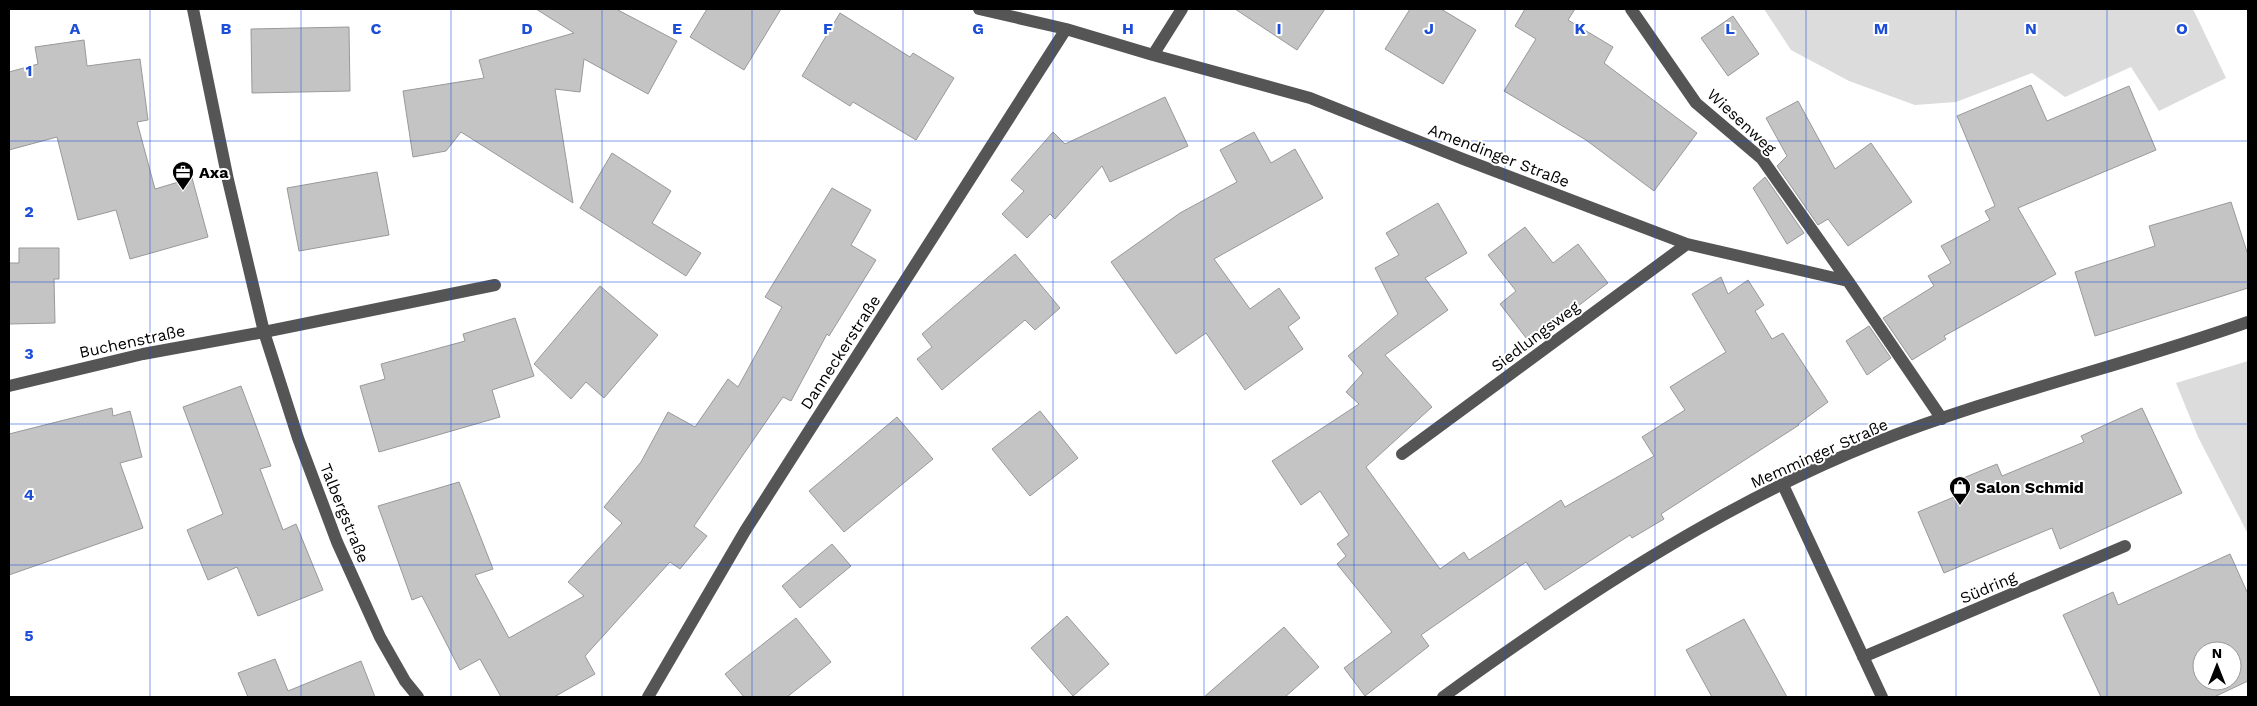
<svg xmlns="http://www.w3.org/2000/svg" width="2257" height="706" viewBox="0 0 2257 706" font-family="'Work Sans',sans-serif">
<rect width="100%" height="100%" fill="#fff"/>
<!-- green -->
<path fill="#dcdcdc" d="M 1764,9 L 2193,9 L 2226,78 L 2159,111 L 2131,67 L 2065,97 L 2032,73 L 1956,102 L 1915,105 L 1849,81 L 1791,50 Z
M 2248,361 L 2248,534 L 2198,437 L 2176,383 Z"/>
<!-- building -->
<path fill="#c4c4c4" stroke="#999" fill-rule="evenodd" d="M 536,9 L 616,9 L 677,41 L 648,94 L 584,59 L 580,92 L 555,89 L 573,203 L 461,132 L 446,151 L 413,157 L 403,91 L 484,78 L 479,60 L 574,33 Z
M 707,9 L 781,9 L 744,70 L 690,37 Z
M 1235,9 L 1325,9 L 1297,50 Z
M 1410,9 L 1441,9 L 1476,30 L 1443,84 L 1385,49 Z
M 1525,9 L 1575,9 L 1568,20 L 1613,47 L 1604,63 L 1697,133 L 1654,191 L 1586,140 L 1504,91 L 1536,39 L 1515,26 Z
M 840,13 L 910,57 L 913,53 L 954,78 L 916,140 L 853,102 L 850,106 L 802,76 Z
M 1733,16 L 1759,54 L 1728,76 L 1701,38 Z
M 349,27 L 350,91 L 252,93 L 251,29 Z
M 84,40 L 87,66 L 140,59 L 148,120 L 137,122 L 155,189 L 192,178 L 208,237 L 130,259 L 116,210 L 78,220 L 57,137 L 9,150 L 9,72 L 38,64 L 35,47 Z
M 2031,85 L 2047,121 L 2129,86 L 2156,150 L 2018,208 L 2056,274 L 1944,336 L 1946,339 L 1912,360 L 1883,318 L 1934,286 L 1928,276 L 1951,263 L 1941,246 L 1990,220 L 1985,211 L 1995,206 L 1957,116 Z
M 1165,97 L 1188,146 L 1110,182 L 1102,166 L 1055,219 L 1050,214 L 1027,238 L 1002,214 L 1024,191 L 1011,180 L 1053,132 L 1065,144 Z
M 1798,101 L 1835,169 L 1871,143 L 1912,202 L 1848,246 L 1828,219 L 1818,225 L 1777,166 L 1787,156 L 1766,118 Z
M 1254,132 L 1271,163 L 1295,149 L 1323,198 L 1214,259 L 1250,309 L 1279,288 L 1300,318 L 1288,327 L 1303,349 L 1245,390 L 1206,333 L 1176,354 L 1111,262 L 1180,213 L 1237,182 L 1220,150 Z
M 612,153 L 671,191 L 652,223 L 701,253 L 686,276 L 580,208 Z
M 377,172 L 389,235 L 299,251 L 287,188 Z
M 1765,177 L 1804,233 L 1787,244 L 1753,188 Z
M 832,188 L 871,210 L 851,245 L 876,260 L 829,336 L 827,334 L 791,401 L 783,397 L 694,526 L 707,536 L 680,569 L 670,562 L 585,656 L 595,674 L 554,697 L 501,697 L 480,659 L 460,670 L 422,596 L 412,600 L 378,506 L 459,482 L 493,569 L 475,575 L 509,638 L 584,596 L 568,582 L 622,523 L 604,507 L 641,462 L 668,412 L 695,427 L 728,379 L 738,387 L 782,307 L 765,297 Z
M 2231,202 L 2248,255 L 2248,288 L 2095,336 L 2075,272 L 2155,246 L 2149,226 Z
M 1438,203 L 1467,253 L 1425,278 L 1448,310 L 1385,355 L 1432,407 L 1366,467 L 1440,569 L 1464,552 L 1469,560 L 1561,500 L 1565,507 L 1654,456 L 1642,437 L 1685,410 L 1670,387 L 1726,352 L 1692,294 L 1721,277 L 1728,294 L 1748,280 L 1764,305 L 1755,311 L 1772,339 L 1783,333 L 1828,402 L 1798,424 L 1799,425 L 1661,514 L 1664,519 L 1632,538 L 1630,535 L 1545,590 L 1526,562 L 1421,635 L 1429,646 L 1365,696 L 1344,668 L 1392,632 L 1337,564 L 1346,556 L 1337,544 L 1349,535 L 1320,491 L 1301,505 L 1272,461 L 1359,404 L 1346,392 L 1363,373 L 1348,356 L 1398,314 L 1375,268 L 1399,255 L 1386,233 Z
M 1525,227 L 1553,263 L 1578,244 L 1608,283 L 1530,343 L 1500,304 L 1516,291 L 1488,255 Z
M 19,248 L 59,248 L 59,279 L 54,279 L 55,323 L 9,324 L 9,263 L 19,263 Z
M 1015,254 L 1060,308 L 1035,330 L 1025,320 L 942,390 L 917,359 L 932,347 L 922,334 Z
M 600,286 L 658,335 L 604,398 L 586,382 L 571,399 L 534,364 Z
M 515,318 L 534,376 L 492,390 L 500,417 L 379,452 L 360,386 L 385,379 L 381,364 L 465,341 L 463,334 Z
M 1869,326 L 1891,358 L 1867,375 L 1846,341 Z
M 241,386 L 271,466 L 260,469 L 283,530 L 296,524 L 323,590 L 258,616 L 237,567 L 208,580 L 187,530 L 223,514 L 183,407 Z
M 112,408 L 113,416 L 130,411 L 142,457 L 120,463 L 143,528 L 9,575 L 9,434 Z
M 2142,408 L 2182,493 L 2060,549 L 2052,528 L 1944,573 L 1918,512 L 1966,492 L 1961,479 L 1997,464 L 2002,476 L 2084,442 L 2081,436 Z
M 1040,411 L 1078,458 L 1030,496 L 992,449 Z
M 897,417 L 933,459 L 844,532 L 809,491 Z
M 832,544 L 851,566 L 800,608 L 782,586 Z
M 2230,554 L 2248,594 L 2248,681 L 2214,697 L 2101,697 L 2063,615 L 2113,592 L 2118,605 ZM 2202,651 L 2232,651 L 2232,681 L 2202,681 Z
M 1067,616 L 1109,664 L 1073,696 L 1031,648 Z
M 796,618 L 831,662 L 787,697 L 744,697 L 725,674 Z
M 1744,619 L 1787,697 L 1712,697 L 1686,650 Z
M 1284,627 L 1319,667 L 1285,697 L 1204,697 Z
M 275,659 L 288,691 L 361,661 L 375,697 L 248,697 L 238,673 Z"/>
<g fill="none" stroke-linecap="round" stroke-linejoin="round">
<!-- minor -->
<path stroke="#555" stroke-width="12" d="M 193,9 L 228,180 L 264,332 L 298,438 L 337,542 L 380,637 L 405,681 L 418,697
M 979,9 L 1066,29 L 1153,55 L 1310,98 L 1463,159 L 1687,244 L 1848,281 L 1942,419
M 1631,9 L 1696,103 L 1762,159 L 1848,281
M 1153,55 L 1182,9
M 9,386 L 143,354 L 264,332 L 495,285
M 1402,454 L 1687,244
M 1783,485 L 1882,697
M 1863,657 L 2125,546
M 648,697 L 745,531 L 1066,29
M 1443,697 C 1577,600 1718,506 1872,444 C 1994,395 2124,366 2248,322"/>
</g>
<!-- grid -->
<path fill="none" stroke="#1d4ed8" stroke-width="1" stroke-opacity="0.55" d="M 150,9 L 150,697M 301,9 L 301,697M 451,9 L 451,697M 602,9 L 602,697M 752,9 L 752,697M 903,9 L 903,697M 1053,9 L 1053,697M 1204,9 L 1204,697M 1354,9 L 1354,697M 1505,9 L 1505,697M 1655,9 L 1655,697M 1806,9 L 1806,697M 1956,9 L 1956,697M 2107,9 L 2107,697M 9,141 L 2248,141M 9,282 L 2248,282M 9,424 L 2248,424M 9,565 L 2248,565"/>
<!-- icons -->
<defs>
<g id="office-pin" transform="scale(1.125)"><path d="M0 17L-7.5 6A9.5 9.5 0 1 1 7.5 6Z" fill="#000" stroke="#fff"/><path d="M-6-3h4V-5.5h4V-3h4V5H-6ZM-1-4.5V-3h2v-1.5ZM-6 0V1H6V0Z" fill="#fff"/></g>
<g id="shop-pin" transform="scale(1.125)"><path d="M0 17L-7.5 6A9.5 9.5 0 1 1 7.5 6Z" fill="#000" stroke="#fff"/><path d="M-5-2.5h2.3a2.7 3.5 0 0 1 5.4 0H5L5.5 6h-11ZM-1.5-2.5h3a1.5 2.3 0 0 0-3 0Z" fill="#fff"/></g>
</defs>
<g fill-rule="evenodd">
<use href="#office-pin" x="183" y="172"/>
<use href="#shop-pin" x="1960" y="487"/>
</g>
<g text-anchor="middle" stroke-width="4" stroke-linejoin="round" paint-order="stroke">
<!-- street labels -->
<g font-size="16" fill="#000" stroke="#fff">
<text transform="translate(1742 121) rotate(43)" y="6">Wiesenweg</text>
<text transform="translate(1499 155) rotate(21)" y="6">Amendinger Straße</text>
<text transform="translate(1535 336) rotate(-37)" y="6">Siedlungsweg</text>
<text transform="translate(132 341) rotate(-12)" y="6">Buchenstraße</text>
<text transform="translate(840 352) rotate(-57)" y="6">Danneckerstraße</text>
<text transform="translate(1819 453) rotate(-24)" y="6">Memminger Straße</text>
<text transform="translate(345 513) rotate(68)" y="6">Talbergstraße</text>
<text transform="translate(1988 587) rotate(-23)" y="6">Südring</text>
</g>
<!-- poi labels -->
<g font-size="16" font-weight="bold" fill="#000" stroke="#fff" text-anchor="start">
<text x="199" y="178">Axa</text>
<text x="1976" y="493">Salon Schmid</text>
</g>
</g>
<g font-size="16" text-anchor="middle" font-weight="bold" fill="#1d4ed8" stroke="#fff" stroke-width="4" stroke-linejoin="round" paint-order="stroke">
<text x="75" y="34">A</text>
<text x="226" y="34">B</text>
<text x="376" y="34">C</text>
<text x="527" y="34">D</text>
<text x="677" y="34">E</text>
<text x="828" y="34">F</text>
<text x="978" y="34">G</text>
<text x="1128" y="34">H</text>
<text x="1279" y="34">I</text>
<text x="1429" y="34">J</text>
<text x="1580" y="34">K</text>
<text x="1730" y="34">L</text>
<text x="1881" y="34">M</text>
<text x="2031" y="34">N</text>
<text x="2182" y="34">O</text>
<text x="29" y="76">1</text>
<text x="29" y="217">2</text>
<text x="29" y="359">3</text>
<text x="29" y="500">4</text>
<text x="29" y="641">5</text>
</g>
<!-- border -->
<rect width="2257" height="706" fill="none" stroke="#000000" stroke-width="20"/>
<!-- north arrow -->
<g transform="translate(2217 666)"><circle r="24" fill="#ffffff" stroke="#999999"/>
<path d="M0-4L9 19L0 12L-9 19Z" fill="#000000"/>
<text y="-8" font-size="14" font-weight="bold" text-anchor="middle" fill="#000000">N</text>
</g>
</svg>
